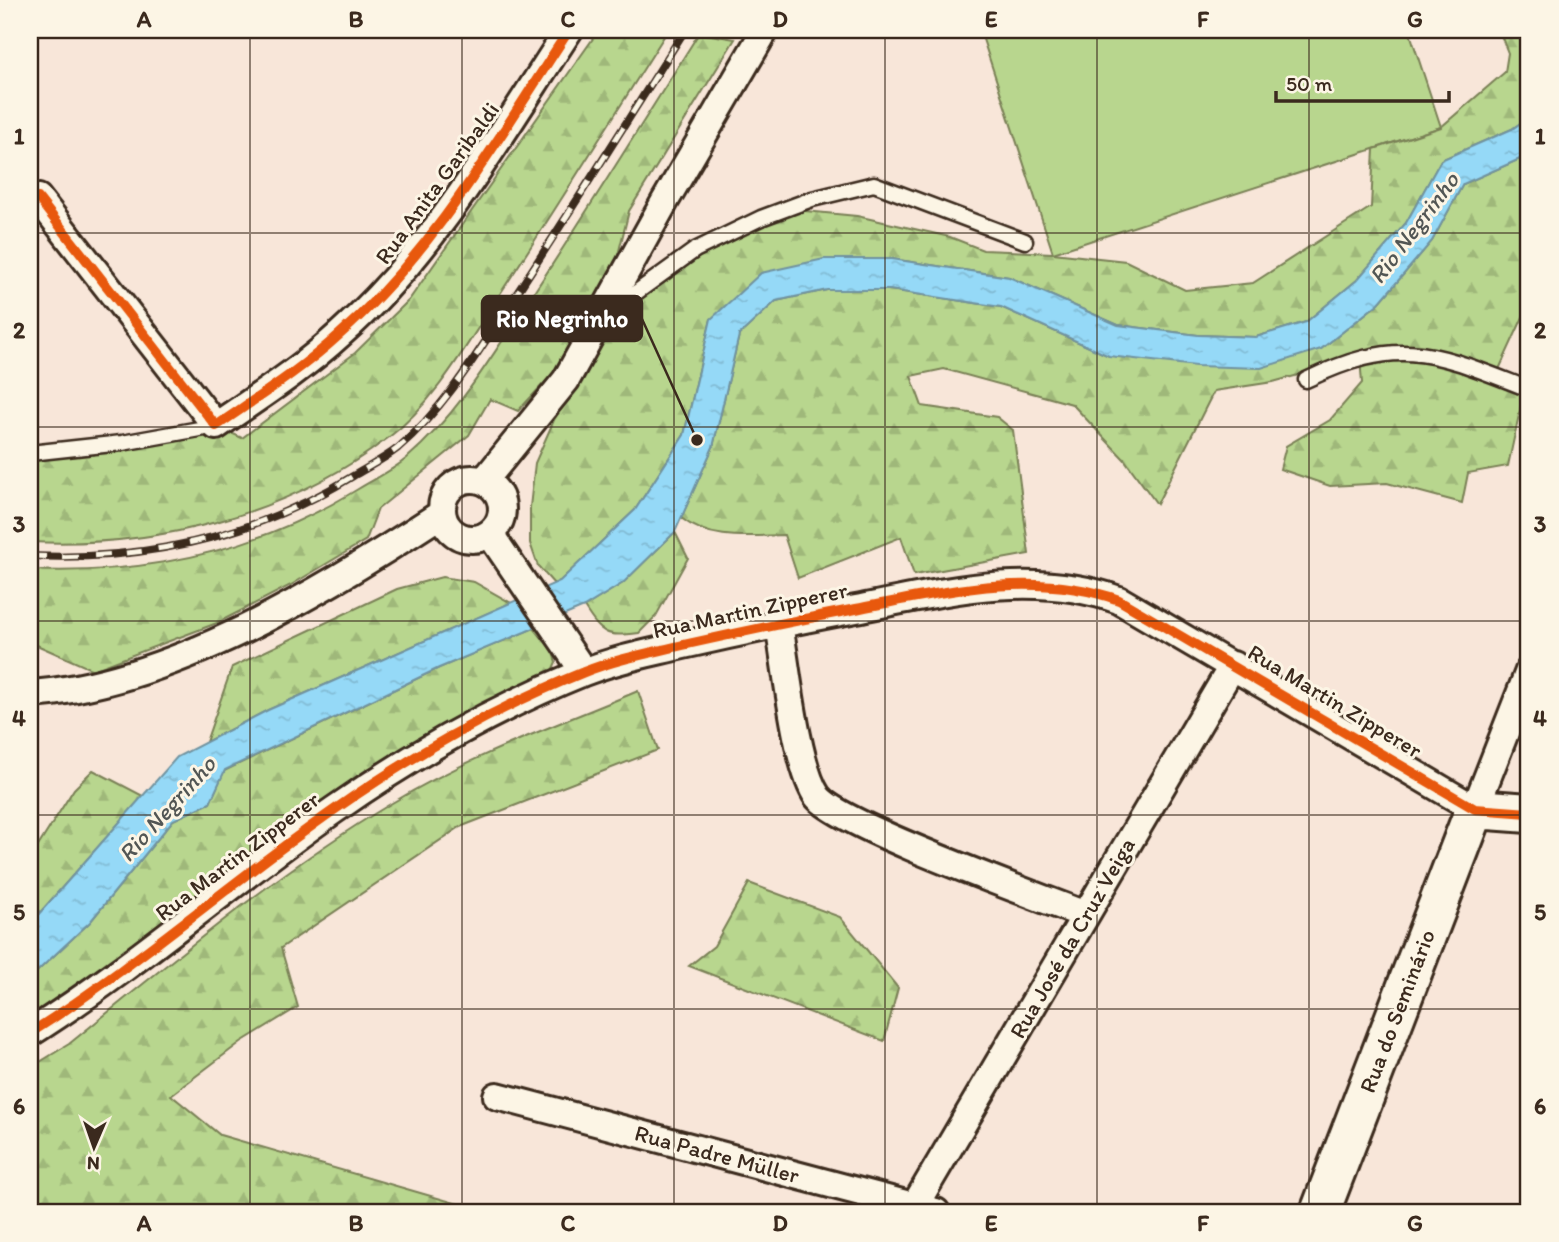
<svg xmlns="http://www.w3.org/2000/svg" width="1559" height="1242" viewBox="0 0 1559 1242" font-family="Itim,sans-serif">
<defs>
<pattern id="forest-firs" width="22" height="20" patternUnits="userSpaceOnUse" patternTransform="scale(1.75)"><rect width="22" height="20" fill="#b8d68e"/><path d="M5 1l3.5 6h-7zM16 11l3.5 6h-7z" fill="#9fb87a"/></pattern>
<pattern id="water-ripples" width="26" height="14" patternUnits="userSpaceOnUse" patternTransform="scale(1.75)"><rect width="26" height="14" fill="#95d9f7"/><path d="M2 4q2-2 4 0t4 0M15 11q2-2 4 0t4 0" fill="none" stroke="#81bad3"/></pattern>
</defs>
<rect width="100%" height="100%" fill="#f8e6d9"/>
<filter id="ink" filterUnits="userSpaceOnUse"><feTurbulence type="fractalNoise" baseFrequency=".0143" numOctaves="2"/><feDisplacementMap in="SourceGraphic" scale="14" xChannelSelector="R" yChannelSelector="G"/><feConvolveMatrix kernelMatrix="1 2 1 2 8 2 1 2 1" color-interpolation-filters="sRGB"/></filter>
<g filter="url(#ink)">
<!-- green -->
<path fill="#b8d68e" stroke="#7a8056" stroke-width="2" d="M 980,30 L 1409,30 L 1441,127 L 1053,253 Z"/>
<!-- forest -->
<path fill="url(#forest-firs)" stroke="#7a8056" stroke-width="2" d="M 599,30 L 668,30 C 612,119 556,209 498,297 C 466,346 435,402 388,438 C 286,516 156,548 30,542 L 30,453 L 216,426 L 242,438 L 355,353 L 409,300 Z
M 1499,30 L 1529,30 L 1529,117 L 1512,129 L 1441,160 L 1406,223 L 1357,280 L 1306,322 L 1256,337 L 1198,335 L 1118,325 L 1009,277 L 892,259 L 824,259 L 711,319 L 684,435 L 635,510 L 560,581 L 554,584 L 538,566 L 530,543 L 530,507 L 535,463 L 554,420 L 629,297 L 784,209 L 857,216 L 950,237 L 983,250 L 1053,253 L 1126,261 L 1185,290 L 1253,283 L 1371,207 L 1374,149 L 1441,127 L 1505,72 L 1508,53 Z
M 699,33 L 735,39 L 629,211 L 616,263 L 560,366 L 518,411 L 490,399 L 469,435 L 378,509 L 366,540 L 291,585 L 217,623 L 93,670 L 30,642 L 30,570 C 146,575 258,551 358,489 C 374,479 392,471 407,458 C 458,414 492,356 529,300 C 587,212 643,122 699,33 Z
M 1529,155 L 1529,304 L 1496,376 L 1525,387 L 1508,466 L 1468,473 L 1462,503 L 1387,483 L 1330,486 L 1280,469 L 1286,446 L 1330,420 L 1362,383 L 1360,358 L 1273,382 L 1214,391 L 1157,504 L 1124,459 L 1072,404 L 944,369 L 911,376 L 922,406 L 997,417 L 1013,430 L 1029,554 L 914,575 L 901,537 L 798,578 L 784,535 C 748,536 710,541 681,518 L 713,447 L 739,335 L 776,301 L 827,290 L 890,290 L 1001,307 L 1109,356 L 1321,349 L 1379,303 L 1432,241 L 1463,184 Z
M 675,532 L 688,558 L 656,616 L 639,633 C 606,637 602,635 584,607 L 623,583 Z
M 442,577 L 474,582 L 511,603 L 268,710 L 206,742 L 232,667 L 397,589 Z
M 534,628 L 552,650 L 556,662 L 550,675 L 366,770 L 30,1022 L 30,978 L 90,922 L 173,820 L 210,803 L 224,771 L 439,668 Z
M 638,691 L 658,750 L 460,827 L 281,948 L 298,1007 L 241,1042 L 171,1095 L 220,1135 L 486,1212 L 69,1212 L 30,1207 L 30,1068 L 69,1044 C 173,960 277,872 392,803 C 469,756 555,726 638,691 Z
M 93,770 L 143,796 L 30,924 L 30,859 L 74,789 Z
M 749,883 L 840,917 L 898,988 L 884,1041 L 689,966 L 714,946 Z"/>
<!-- water -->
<path fill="url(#water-ripples)" stroke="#7193a0" stroke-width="2" d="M 1529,117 L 1529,155 L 1463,184 L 1432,241 L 1379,303 L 1321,349 L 1261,368 L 1196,366 L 1109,356 L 1001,307 L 890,290 L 827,290 L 776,301 L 739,335 L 713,447 L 675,532 L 623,583 L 584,607 L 439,668 L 225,770 L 210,803 L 173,820 L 90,922 L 30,978 L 30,924 L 177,757 L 268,710 L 560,581 L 635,510 L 684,435 L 711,319 L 761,273 L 824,259 L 892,259 L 1009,277 L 1118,325 L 1198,335 L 1256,337 L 1306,322 L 1357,280 L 1406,223 L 1441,160 L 1512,129 Z"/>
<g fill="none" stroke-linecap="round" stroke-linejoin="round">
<!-- lane casing -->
<g stroke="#3b2a1e" stroke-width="19">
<path id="lane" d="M 612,310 L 695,250 L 761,218 L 812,199 L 874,184 L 1025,241
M 1306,380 C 1402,334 1435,353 1529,389
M 30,453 L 122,443 L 216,426"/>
</g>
<!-- street casing -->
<g stroke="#3b2a1e" stroke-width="32">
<path id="street" d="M 38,198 L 216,426 C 258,397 302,369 340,334 C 435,250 500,135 569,30
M442 509a30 30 0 1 1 60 0a30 30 0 1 1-60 0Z
M 484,481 L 566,380 L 665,201 L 765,30
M 490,534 L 584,672
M 779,624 C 786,664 796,765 817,796 C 838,825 1040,897 1085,915
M 30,694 C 170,685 326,589 441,514
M 30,1033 C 136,966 231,882 334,810 C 411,756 497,707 584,672 C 616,659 650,653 683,645 C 741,632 798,620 856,609 C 943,592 1033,569 1119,600 L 1475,809 L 1529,671
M 497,1096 L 936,1212
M 911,1212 L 1233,665"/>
</g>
<!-- secondary casing -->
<g stroke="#3b2a1e" stroke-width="44">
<path id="secondary" d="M 1320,1212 L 1475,809 L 1529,813"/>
</g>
<!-- lane -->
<use href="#lane" stroke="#fcf5e5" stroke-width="14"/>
<!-- street -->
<use href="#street" stroke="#fcf5e5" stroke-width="26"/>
<!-- secondary -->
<use href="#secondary" stroke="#fcf5e5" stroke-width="38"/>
<!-- rail casing -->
<g stroke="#3b2a1e" stroke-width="8">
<path id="rail" d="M 30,556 C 144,561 255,537 353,476 C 368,467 384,459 398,448 C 448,405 481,347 517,293 C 574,206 629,118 685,30"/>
</g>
<!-- rail -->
<use href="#rail" stroke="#fcf5e5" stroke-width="5" stroke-dasharray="16" stroke-linecap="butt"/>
<!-- cycleway casing -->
<g stroke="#fcf5e5" stroke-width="15">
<path id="cycleway" d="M 38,198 L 216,426 C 258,397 302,369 340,334 C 435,250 500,135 569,30
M 30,1033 C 136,966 231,882 334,810 C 411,756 497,707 584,672 C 616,659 650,653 683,645 C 741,632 798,620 856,609 C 943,592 1033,569 1119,600 L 1475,809 L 1529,813"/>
</g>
<!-- cycleway -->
<use href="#cycleway" stroke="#e8590c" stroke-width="10"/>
</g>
</g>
<!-- grid -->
<path fill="none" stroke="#3b2a1e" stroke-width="2" stroke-opacity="0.55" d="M 250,30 L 250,1212M 462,30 L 462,1212M 674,30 L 674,1212M 885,30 L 885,1212M 1097,30 L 1097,1212M 1309,30 L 1309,1212M 30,233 L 1529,233M 30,427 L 1529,427M 30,621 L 1529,621M 30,815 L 1529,815M 30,1009 L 1529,1009"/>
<g text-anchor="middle" stroke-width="6" stroke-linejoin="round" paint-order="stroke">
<!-- street labels -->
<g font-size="23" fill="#3b2a1e" stroke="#fcf5e5">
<text transform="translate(437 183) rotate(-54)" y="8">Rua Anita Garibaldi</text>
<text transform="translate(750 610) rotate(-12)" y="8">Rua Martin Zipperer</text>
<text transform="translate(1335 701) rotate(31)" y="8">Rua Martin Zipperer</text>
<text transform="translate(237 856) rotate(-37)" y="8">Rua Martin Zipperer</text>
<text transform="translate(1072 938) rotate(-60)" y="8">Rua José da Cruz Veiga</text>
<text transform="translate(1397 1011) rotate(-69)" y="8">Rua do Seminário</text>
<text transform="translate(717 1154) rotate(15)" y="8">Rua Padre Müller</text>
</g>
<!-- water labels -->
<g font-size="24" font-style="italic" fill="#525654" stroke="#fcf5e5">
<text transform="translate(1414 228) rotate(-53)" y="8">Rio Negrinho</text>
<text transform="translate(167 809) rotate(-48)" y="8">Rio Negrinho</text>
</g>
</g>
<!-- callouts -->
<path fill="none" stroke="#3b2a1e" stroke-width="2.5" d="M697 440L642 319"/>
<circle fill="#3b2a1e" stroke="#fcf5e5" stroke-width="2.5" cx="697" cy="440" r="7"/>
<rect fill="#3b2a1e" stroke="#3b2a1e" stroke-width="2.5" x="482" y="296" width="160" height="45" rx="7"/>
<g font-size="24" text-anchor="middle" font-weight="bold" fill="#fff">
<text x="562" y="327">Rio Negrinho</text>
</g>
<!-- margin -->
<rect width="1559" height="1242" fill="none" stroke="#fcf5e5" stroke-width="77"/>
<!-- north arrow -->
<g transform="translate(94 1147) rotate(182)" stroke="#fcf5e5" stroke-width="5" paint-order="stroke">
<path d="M0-5L12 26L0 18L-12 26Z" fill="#3b2a1e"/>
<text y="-10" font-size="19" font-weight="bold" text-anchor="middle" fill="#3b2a1e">N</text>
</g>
<!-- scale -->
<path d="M1276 91v10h173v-10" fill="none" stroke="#3b2a1e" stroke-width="3.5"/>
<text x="1286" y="91" font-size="21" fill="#3b2a1e" stroke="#fcf5e5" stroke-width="5" paint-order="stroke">50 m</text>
<rect x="38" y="38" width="1482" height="1166" fill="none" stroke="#3b2a1e" stroke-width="2.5"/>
<g font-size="23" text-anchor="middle" font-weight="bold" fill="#3b2a1e">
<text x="144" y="27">A</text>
<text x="356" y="27">B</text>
<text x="568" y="27">C</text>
<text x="780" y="27">D</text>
<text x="991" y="27">E</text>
<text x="1203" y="27">F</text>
<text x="1415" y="27">G</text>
<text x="19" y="144">1</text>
<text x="1540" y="144">1</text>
<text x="19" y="338">2</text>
<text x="1540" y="338">2</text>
<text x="19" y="532">3</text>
<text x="1540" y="532">3</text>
<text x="19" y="726">4</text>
<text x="1540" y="726">4</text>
<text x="19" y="920">5</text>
<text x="1540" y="920">5</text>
<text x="19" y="1114">6</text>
<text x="1540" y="1114">6</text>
<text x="144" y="1231">A</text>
<text x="356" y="1231">B</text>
<text x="568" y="1231">C</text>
<text x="780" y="1231">D</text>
<text x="991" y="1231">E</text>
<text x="1203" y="1231">F</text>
<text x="1415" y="1231">G</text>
</g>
</svg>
